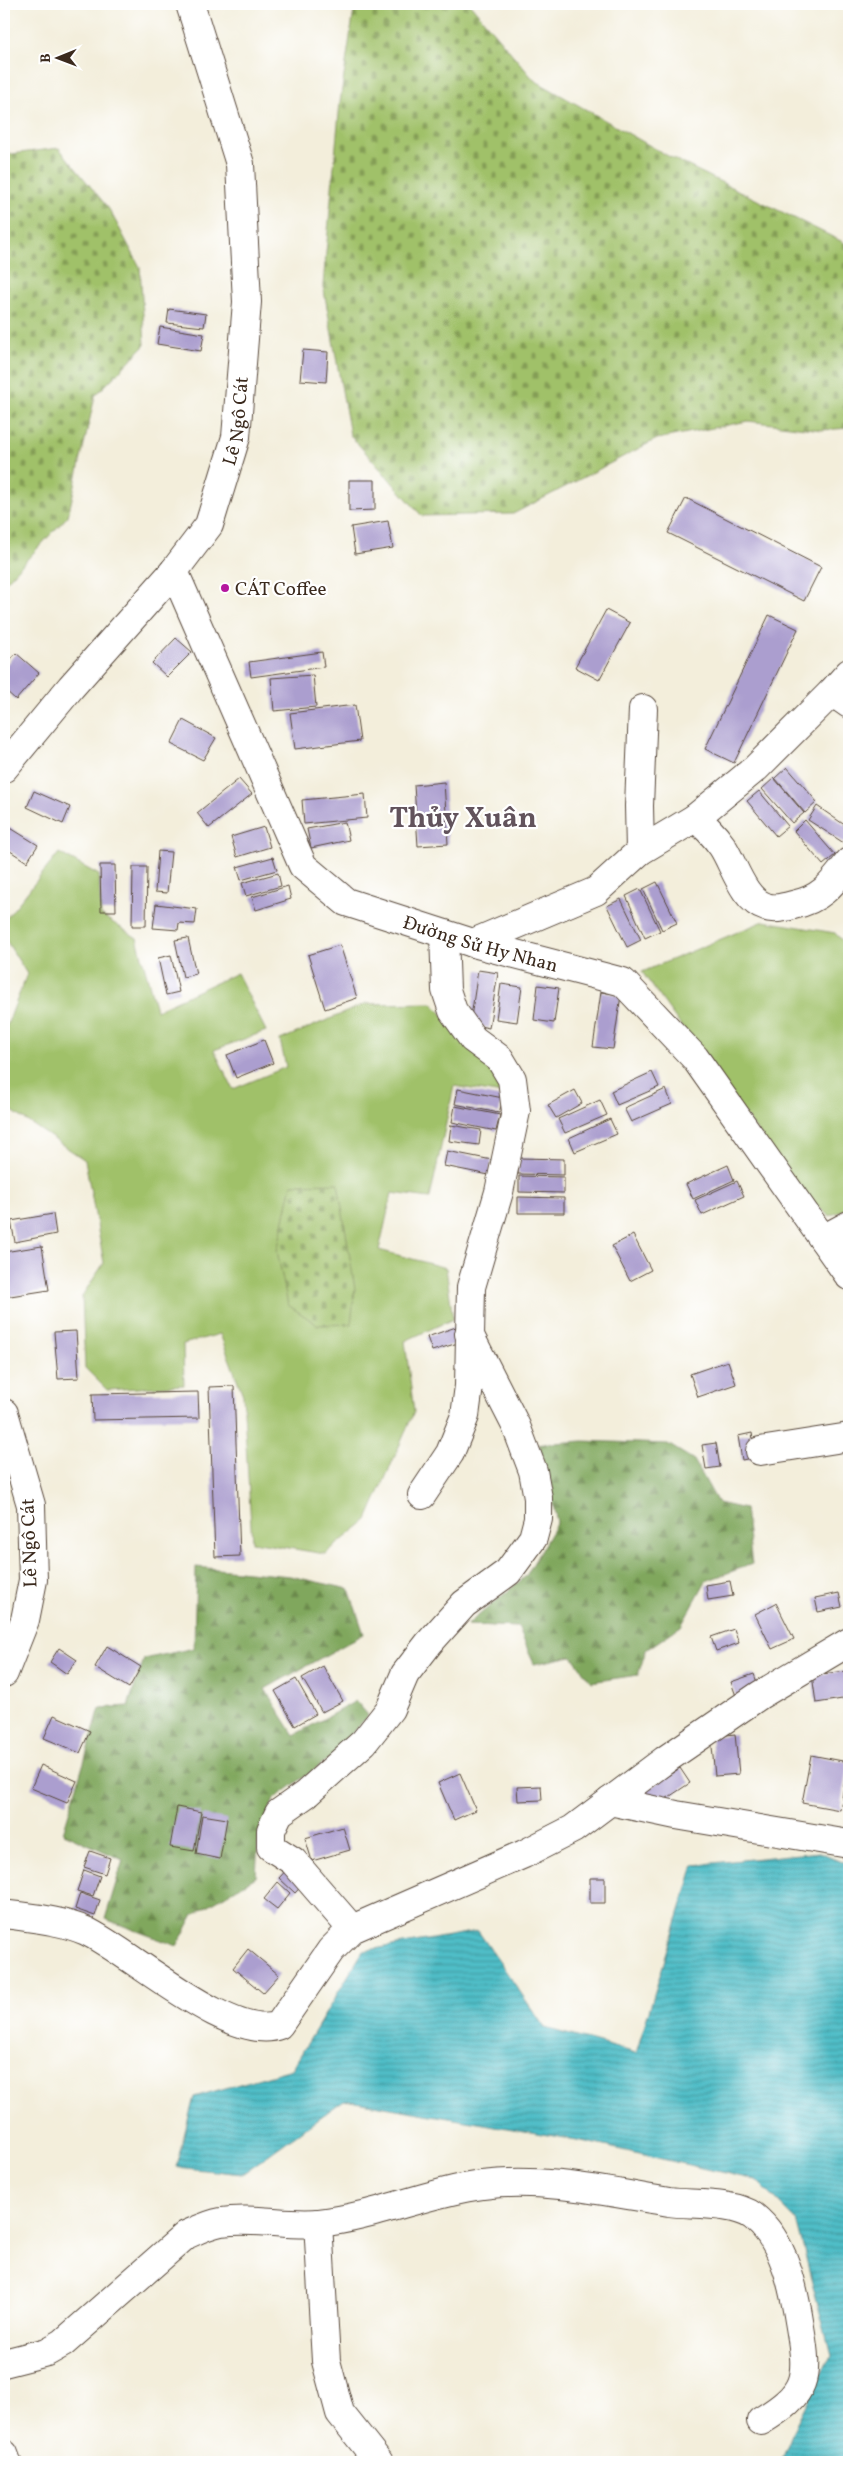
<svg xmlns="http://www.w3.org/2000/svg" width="853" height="2466" viewBox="0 0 853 2466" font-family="Vollkorn,serif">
<defs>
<pattern id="forest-firs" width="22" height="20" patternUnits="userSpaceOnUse" patternTransform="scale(1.25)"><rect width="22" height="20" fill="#80a75d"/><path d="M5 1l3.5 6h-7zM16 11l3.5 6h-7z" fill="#6a884c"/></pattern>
<pattern id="cemetery-stones" width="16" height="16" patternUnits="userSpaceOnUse" patternTransform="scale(1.25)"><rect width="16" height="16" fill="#a0c169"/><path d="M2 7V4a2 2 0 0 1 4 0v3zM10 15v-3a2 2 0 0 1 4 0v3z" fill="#849d56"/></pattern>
<pattern id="water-rules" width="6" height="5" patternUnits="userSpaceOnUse" patternTransform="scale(1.25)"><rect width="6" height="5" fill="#4fbdc7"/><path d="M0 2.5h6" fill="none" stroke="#439aa1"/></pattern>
</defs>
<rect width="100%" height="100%" fill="#fff"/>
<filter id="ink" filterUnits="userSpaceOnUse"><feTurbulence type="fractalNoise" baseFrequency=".02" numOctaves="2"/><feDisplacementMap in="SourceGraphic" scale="10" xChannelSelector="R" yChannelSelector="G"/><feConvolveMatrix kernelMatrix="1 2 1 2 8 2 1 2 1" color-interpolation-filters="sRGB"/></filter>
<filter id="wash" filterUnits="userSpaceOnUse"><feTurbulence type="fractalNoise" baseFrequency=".0096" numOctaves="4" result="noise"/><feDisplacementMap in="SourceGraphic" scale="20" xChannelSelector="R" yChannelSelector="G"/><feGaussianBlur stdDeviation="1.12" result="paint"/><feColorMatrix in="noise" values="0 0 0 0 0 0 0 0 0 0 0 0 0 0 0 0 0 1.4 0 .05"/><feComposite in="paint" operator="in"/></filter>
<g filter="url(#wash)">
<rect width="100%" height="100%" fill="#f3eedb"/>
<!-- green -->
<path fill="#a0c169" stroke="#6e7644" d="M 59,853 L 99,875 L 101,915 L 137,938 L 156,1010 L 237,973 L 266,1031 L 214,1050 L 233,1089 L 286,1067 L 280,1040 L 365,1004 L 432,1003 L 493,1070 L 502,1094 L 454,1086 L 430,1198 L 392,1193 L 379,1250 L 446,1268 L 453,1319 L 405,1341 L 414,1412 L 367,1520 L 325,1554 L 252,1542 L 243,1395 L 220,1334 L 183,1344 L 184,1385 L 107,1390 L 85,1368 L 82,1296 L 104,1263 L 85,1160 L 12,1111 L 4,1091 L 4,1033 L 27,974 L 4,937 L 4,921 Z
M 764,921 L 835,933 L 849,947 L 849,1208 L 829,1216 L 801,1192 L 642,972 Z"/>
<!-- forest -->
<path fill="url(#forest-firs)" stroke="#5e683e" d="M 583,1441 L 668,1444 L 694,1460 L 718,1503 L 745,1509 L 752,1564 L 706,1581 L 681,1626 L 646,1650 L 638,1675 L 591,1682 L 572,1656 L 534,1664 L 518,1627 L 467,1625 L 526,1576 L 557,1522 L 539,1444 Z
M 196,1567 L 290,1576 L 349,1589 L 364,1634 L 265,1689 L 294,1735 L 356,1701 L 368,1715 L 337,1753 L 274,1799 L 258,1840 L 256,1877 L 194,1914 L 177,1946 L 105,1919 L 123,1860 L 63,1833 L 100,1708 L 128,1706 L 144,1659 L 194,1648 Z"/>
<!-- cemetery -->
<path fill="url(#cemetery-stones)" stroke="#6e7644" d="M 355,4 L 470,4 L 534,80 L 668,156 L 849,245 L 849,428 L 822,430 L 748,421 L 657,439 L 513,514 L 422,516 L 350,435 L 323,285 L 340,102 Z
M 59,148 L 109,209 L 140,267 L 145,345 L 95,396 L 68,516 L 4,584 L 4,155 Z
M 338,1183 L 355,1289 L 351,1324 L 318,1325 L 288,1305 L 277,1251 L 292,1184 Z"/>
<!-- water -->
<path fill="url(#water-rules)" stroke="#457472" d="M 819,1852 L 849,1864 L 849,2462 L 781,2462 L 796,2424 L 831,2355 L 796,2220 L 756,2180 L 577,2140 L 344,2100 L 242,2174 L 176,2167 L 194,2097 L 292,2069 L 363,1951 L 478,1931 L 545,2028 L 636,2053 L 694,1865 Z"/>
<g id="blocks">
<!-- building -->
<path fill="#ab9ecf" d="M 169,309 L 206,314 L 204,327 L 167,323 Z
M 160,327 L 204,334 L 201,351 L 157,344 Z
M 303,350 L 328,352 L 326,382 L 300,380 Z
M 349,480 L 375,480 L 375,510 L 349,511 Z
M 686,498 L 821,567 L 804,601 L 668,533 Z
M 388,521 L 393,548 L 355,554 L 351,527 Z
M 606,610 L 630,623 L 599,680 L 575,667 Z
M 769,615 L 798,629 L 734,763 L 705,749 Z
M 176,638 L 192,652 L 167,677 L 152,663 Z
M 322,652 L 324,667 L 251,677 L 249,662 Z
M 16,653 L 39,673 L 16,700 L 4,689 L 4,667 Z
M 313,675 L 316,707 L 274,711 L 271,678 Z
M 355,705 L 360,741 L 295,749 L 290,713 Z
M 183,720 L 216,738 L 203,760 L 171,744 Z
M 787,767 L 817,802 L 805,813 L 775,778 Z
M 774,778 L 804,813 L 792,823 L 762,789 Z
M 239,779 L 252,794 L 209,828 L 197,813 Z
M 444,782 L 448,844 L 418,846 L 414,785 Z
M 34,791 L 70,807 L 63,824 L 27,807 Z
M 759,791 L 788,826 L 776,836 L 747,801 Z
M 365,794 L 367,818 L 304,824 L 302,800 Z
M 817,806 L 849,828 L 849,841 L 847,845 L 808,820 Z
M 805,820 L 835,855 L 823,865 L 794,831 Z
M 345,822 L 349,840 L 311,848 L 307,829 Z
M 9,827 L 38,845 L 27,862 L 4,847 L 4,835 Z
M 264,827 L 270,847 L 237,857 L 231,837 Z
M 158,851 L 171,852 L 167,893 L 155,892 Z
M 273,857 L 277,870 L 241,880 L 237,867 Z
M 100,865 L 115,865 L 116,911 L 101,911 Z
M 133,867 L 147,867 L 146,926 L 132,926 Z
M 278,873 L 281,886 L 246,896 L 242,883 Z
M 657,882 L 677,923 L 662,930 L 643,889 Z
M 288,886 L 291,899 L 256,910 L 252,897 Z
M 640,889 L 660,931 L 645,938 L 626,896 Z
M 621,899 L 641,940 L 627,947 L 607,906 Z
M 156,904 L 197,909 L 195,924 L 179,923 L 178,930 L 153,928 Z
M 188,938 L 196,974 L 183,977 L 175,940 Z
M 340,945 L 357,998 L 325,1009 L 308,955 Z
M 171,955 L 179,992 L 166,995 L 158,958 Z
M 478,970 L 498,973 L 489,1028 L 470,1024 Z
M 501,984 L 522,987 L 517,1022 L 496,1019 Z
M 538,985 L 559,988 L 554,1023 L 534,1020 Z
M 601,992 L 621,995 L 613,1049 L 593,1047 Z
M 264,1040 L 273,1063 L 236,1078 L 227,1055 Z
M 652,1072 L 659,1087 L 617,1105 L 611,1091 Z
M 458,1089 L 503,1098 L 499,1113 L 455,1104 Z
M 666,1089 L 672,1104 L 631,1122 L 624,1108 Z
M 575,1090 L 582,1103 L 556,1118 L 548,1105 Z
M 600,1100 L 607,1115 L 565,1133 L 558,1119 Z
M 455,1106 L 500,1115 L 496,1131 L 452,1122 Z
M 610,1119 L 617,1134 L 575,1152 L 569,1138 Z
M 451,1125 L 481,1130 L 479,1145 L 449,1141 Z
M 447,1151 L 492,1160 L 489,1175 L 444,1166 Z
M 519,1158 L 564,1159 L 564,1175 L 518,1174 Z
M 728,1165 L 734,1180 L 693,1199 L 686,1184 Z
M 519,1176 L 564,1177 L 564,1193 L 519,1192 Z
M 737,1181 L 744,1196 L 702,1215 L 695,1200 Z
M 518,1197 L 564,1198 L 564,1213 L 518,1213 Z
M 53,1214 L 56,1234 L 15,1242 L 11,1221 Z
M 633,1235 L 651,1270 L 630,1281 L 612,1246 Z
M 42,1246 L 49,1290 L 4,1297 L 4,1252 Z
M 456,1327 L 461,1342 L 432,1351 L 427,1337 Z
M 76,1331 L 79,1378 L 58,1379 L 54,1332 Z
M 728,1361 L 736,1384 L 698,1397 L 690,1374 Z
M 234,1386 L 240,1556 L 215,1557 L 209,1387 Z
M 198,1392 L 199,1418 L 93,1420 L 92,1394 Z
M 752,1433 L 756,1457 L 742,1460 L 738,1436 Z
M 716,1443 L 720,1467 L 706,1469 L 702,1445 Z
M 730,1581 L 733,1596 L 708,1600 L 706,1585 Z
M 839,1593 L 842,1607 L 818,1612 L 815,1598 Z
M 776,1603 L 794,1639 L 772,1649 L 755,1614 Z
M 734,1629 L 739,1643 L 716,1651 L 711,1637 Z
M 107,1646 L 141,1667 L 129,1688 L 95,1667 Z
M 59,1648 L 77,1660 L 67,1674 L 50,1662 Z
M 323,1666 L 343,1701 L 322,1712 L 302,1678 Z
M 847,1671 L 849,1698 L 816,1703 L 812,1675 Z
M 754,1674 L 759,1688 L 736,1696 L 731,1682 Z
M 296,1679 L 316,1714 L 295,1726 L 275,1691 Z
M 54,1715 L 90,1731 L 80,1753 L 44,1738 Z
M 735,1734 L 739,1774 L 715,1776 L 711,1737 Z
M 811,1755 L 848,1762 L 840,1810 L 802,1803 Z
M 41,1765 L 77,1781 L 67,1803 L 31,1788 Z
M 680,1768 L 690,1783 L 646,1812 L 636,1797 Z
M 460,1773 L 476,1810 L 454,1820 L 438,1783 Z
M 541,1786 L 542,1800 L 518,1801 L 517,1787 Z
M 177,1807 L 201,1812 L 194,1851 L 170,1847 Z
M 202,1815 L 227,1819 L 220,1859 L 196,1854 Z
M 343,1827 L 350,1850 L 312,1861 L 305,1838 Z
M 90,1851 L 110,1858 L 105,1874 L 84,1867 Z
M 290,1866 L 306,1881 L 295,1893 L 279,1878 Z
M 84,1870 L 100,1876 L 93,1896 L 77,1891 Z
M 590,1878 L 605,1878 L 605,1903 L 590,1903 Z
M 278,1882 L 290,1893 L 277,1909 L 264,1899 Z
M 80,1893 L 100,1900 L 95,1916 L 75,1909 Z
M 248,1949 L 279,1975 L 263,1993 L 233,1968 Z"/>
</g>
</g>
<g filter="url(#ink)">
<use href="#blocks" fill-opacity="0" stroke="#57473a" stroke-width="1"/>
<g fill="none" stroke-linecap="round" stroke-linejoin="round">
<!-- minor casing -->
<g stroke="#57473a" stroke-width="30">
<g id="minor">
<path id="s1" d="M 174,571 L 303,866 L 346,902 L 473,943 L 623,982 L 695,1058 L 849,1276"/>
<path d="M 832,692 L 849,673"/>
<path id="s2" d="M 4,768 L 71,687 L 174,571 L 209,525 L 236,437 L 247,302 L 240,164 L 190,4"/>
<path d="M 695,818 C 706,826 714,835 722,846 C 734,864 743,900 766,907 C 774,910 786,907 793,905 C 822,899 832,884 849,862"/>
<path d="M 640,851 L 639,806 L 643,709"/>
<path d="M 473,943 L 596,891 L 640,851 L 695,818 L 756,768 L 832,692 L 849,704"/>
<path d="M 823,1239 L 849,1225"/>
<path d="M 4,1413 L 31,1505 L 33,1580 L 25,1620 L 4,1673"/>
<path d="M 760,1451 L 849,1437"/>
<path d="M 422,1495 L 450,1453 L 465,1416 L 469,1386 L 471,1287 L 499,1192 L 516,1111 L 512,1079 L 500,1059 L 473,1039 L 453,1011 L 446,990 L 444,934"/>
<path d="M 610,1801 L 676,1815 L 849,1844"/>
<path d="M 4,1914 C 31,1918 61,1920 86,1931 C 129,1951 232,2044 279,2025 L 331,1950 L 352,1929 L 524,1854 L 573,1829 L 665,1760 L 760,1695 L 849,1642"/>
<path d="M 352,1929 L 293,1861 L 271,1847 L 271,1830 L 279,1813 L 306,1794 L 364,1742 L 390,1709 L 405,1674 L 429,1643 L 464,1604 L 508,1572 L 533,1538 L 538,1519 L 538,1498 L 533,1471 L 516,1426 L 469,1334"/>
<path d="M 318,2223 L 326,2361 L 340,2413 L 379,2462"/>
<path d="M 4,2363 L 47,2352 L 63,2343 L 186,2235 C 197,2230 209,2224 221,2222 C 253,2217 287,2226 319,2223 C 375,2217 427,2192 482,2185 C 544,2177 608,2192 669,2202 C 692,2205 734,2202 753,2216 C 785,2241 794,2289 800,2327 C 809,2379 807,2393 761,2421"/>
<path d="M 4,2454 L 7,2462"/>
</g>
</g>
<!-- minor -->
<use href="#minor" stroke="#fff" stroke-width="28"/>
</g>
</g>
<!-- markers -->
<circle fill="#b5179e" stroke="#fff" stroke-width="2" cx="225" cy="588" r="5"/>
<g text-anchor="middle" stroke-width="4.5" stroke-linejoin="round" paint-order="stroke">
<!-- street labels -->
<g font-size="19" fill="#3b2a1e" stroke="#fff">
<text dy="7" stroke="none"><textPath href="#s2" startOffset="426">Lê Ngô Cát</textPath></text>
<text dy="7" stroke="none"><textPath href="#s1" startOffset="519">Đường Sử Hy Nhan</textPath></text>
<text transform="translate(28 1543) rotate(-92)" y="7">Lê Ngô Cát</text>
</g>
<!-- poi labels -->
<g font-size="19" fill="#3b2a1e" stroke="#fff" text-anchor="start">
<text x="235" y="595">CÁT Coffee</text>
</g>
<!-- town labels -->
<g font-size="29" font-weight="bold" fill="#62535c" stroke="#fff">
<text x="463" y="827">Thủy Xuân</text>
</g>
</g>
<!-- margin -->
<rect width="853" height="2466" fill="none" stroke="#fff" stroke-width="20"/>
<!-- north arrow -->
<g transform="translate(58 58) rotate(269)" stroke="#ffffff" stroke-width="4" paint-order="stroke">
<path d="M0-4L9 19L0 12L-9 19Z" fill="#3b2a1e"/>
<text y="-8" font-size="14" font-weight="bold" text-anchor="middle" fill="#3b2a1e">B</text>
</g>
</svg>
